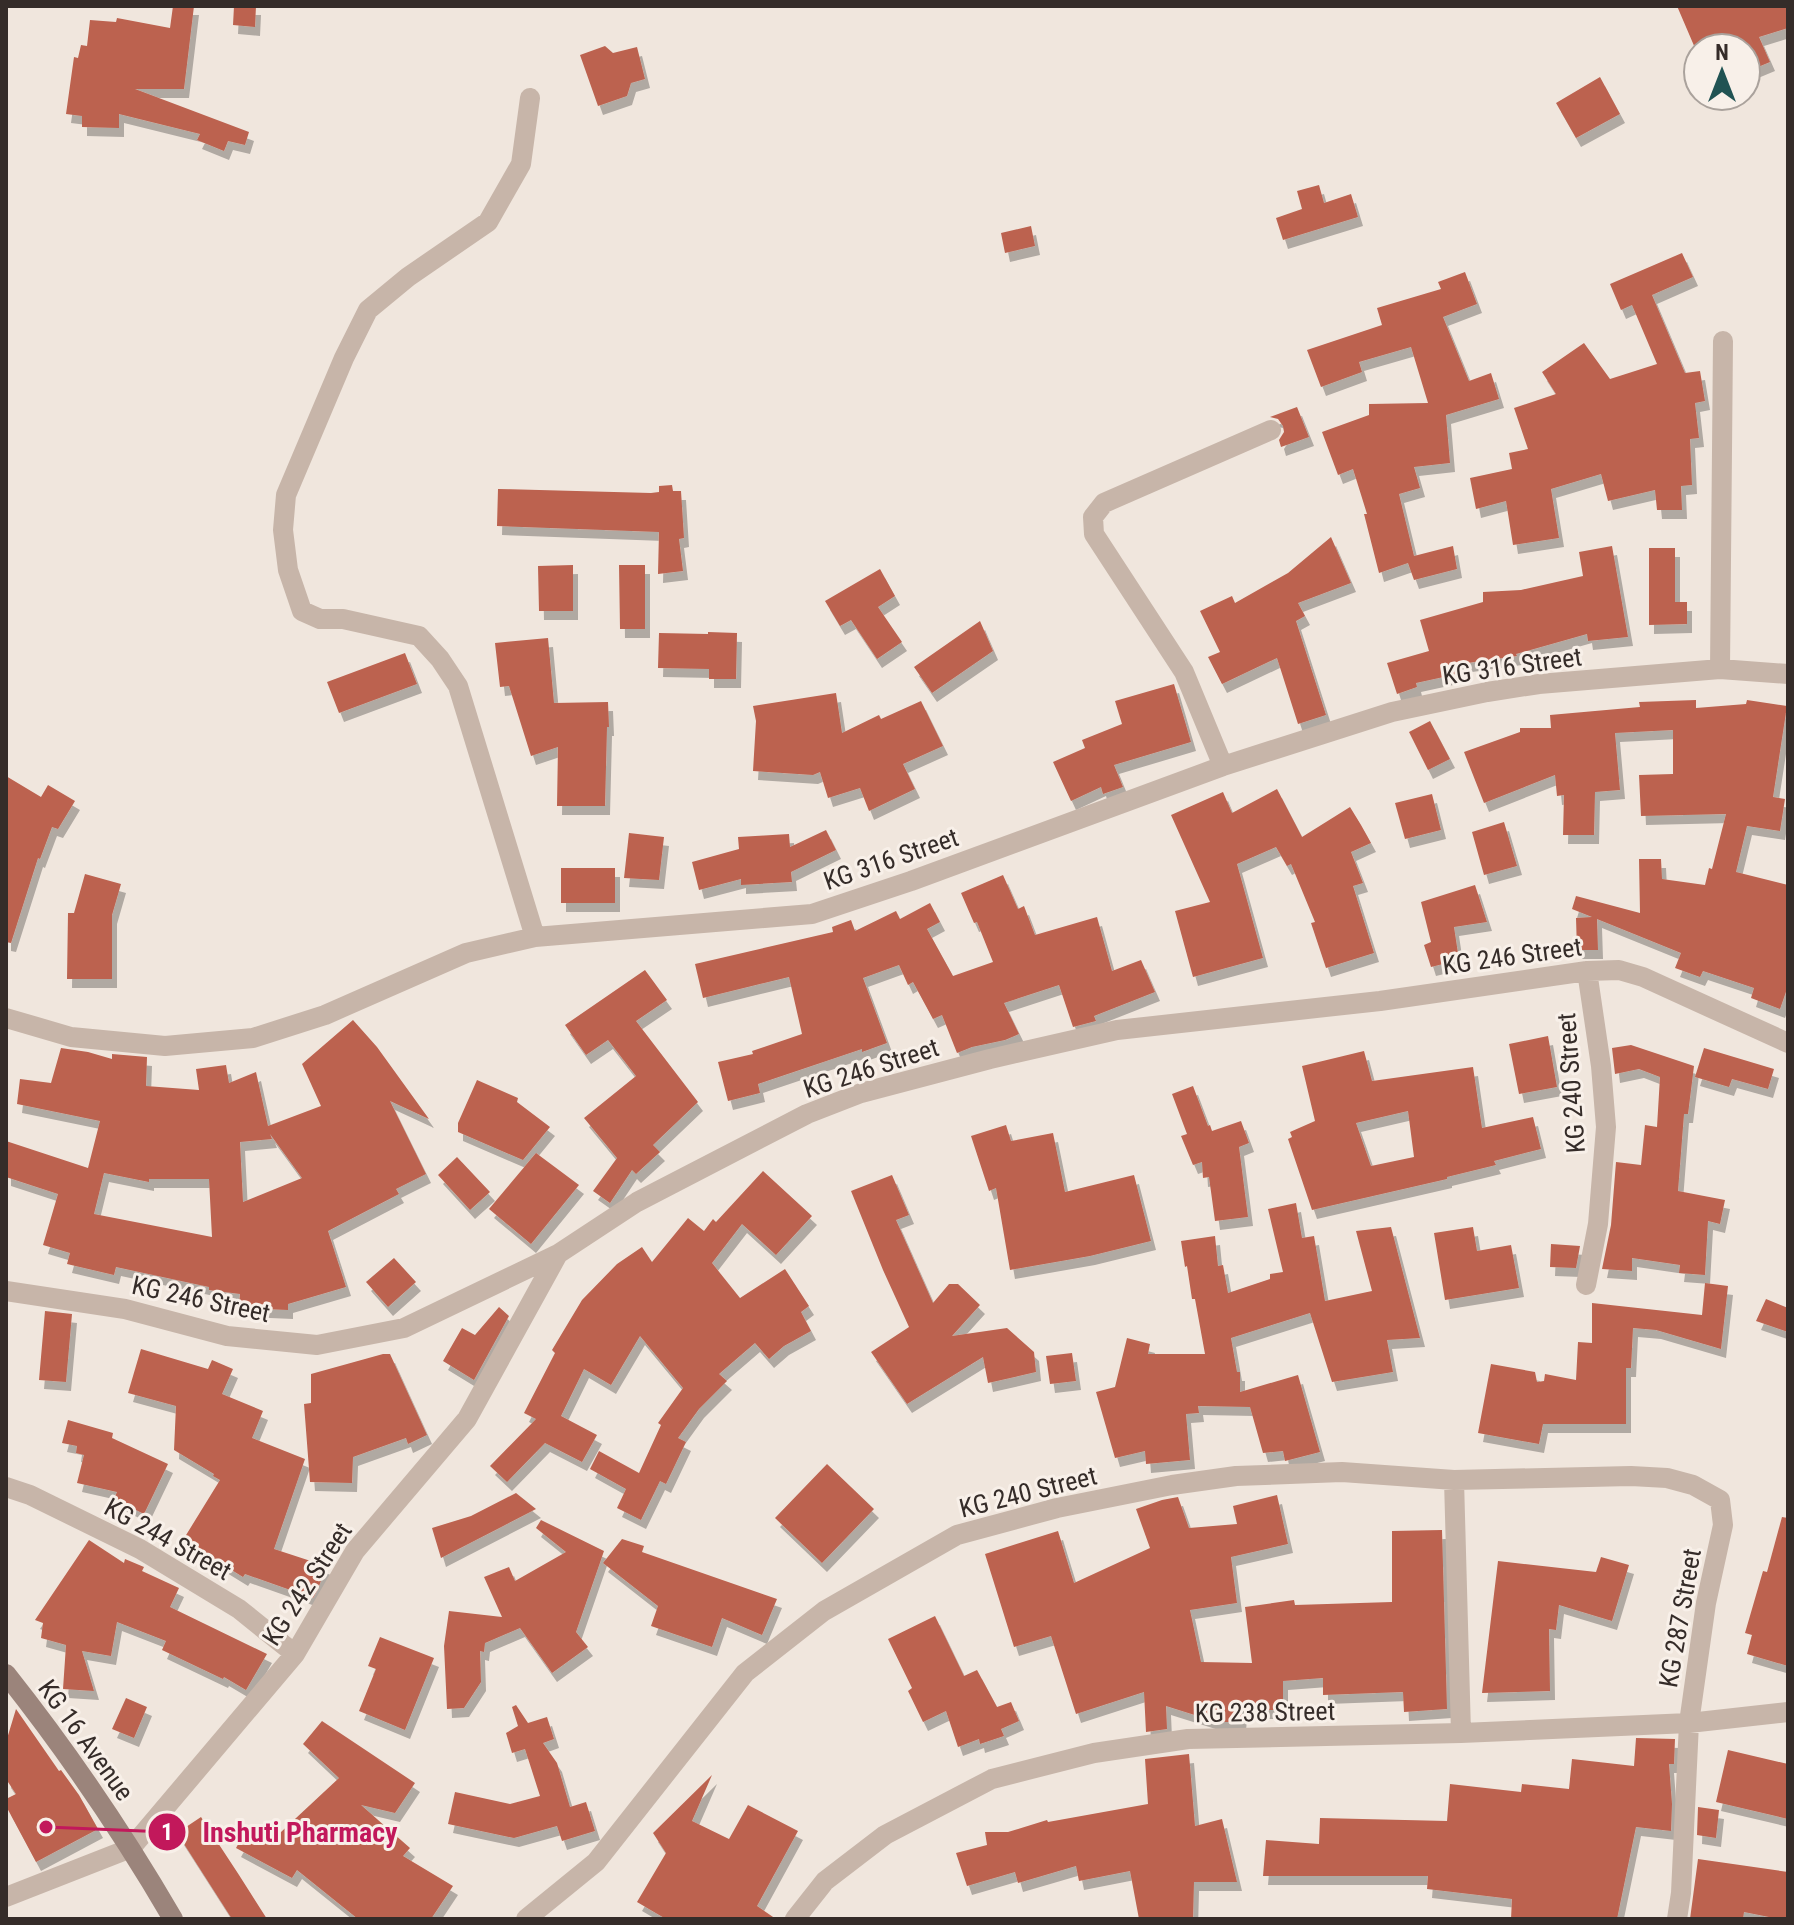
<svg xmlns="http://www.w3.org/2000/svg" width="1794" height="1925" viewBox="0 0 1794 1925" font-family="'Roboto Condensed',sans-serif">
<defs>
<filter id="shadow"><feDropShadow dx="5" dy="9" stdDeviation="0" flood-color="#0004"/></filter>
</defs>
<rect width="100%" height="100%" fill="#f0e6dd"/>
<!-- building -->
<path fill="#bc624f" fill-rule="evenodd" filter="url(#shadow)" d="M 173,6 L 194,6 L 184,89 L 135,89 L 249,132 L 245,145 L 228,141 L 224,151 L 197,140 L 200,134 L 119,114 L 119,128 L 82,127 L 82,116 L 66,114 L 74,57 L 78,58 L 81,45 L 87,46 L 90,20 L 116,22 L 117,18 L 170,28 Z
M 234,6 L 256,6 L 255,27 L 233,25 Z
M 1677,6 L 1788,6 L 1788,28 L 1759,37 L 1770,62 L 1746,72 L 1746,48 L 1695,48 Z
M 605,46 L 613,53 L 637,47 L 645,79 L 631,83 L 627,96 L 598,106 L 580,55 Z
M 1600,77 L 1620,114 L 1576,138 L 1556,103 Z
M 1319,185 L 1324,203 L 1351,194 L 1358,217 L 1283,240 L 1276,218 L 1302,209 L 1297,191 Z
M 1031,226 L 1035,246 L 1005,253 L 1001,233 Z
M 1682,253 L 1693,277 L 1652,295 L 1685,373 L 1700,371 L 1705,401 L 1695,403 L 1699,438 L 1690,439 L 1692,485 L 1681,486 L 1682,510 L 1657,510 L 1655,490 L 1608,501 L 1601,474 L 1551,489 L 1559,538 L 1513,545 L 1506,501 L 1476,509 L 1470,478 L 1512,469 L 1509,453 L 1528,449 L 1514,408 L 1556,394 L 1542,372 L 1584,343 L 1610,379 L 1657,364 L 1632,305 L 1621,310 L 1610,284 Z
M 1465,272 L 1477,304 L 1443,317 L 1469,381 L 1491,373 L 1499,399 L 1446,415 L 1450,463 L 1414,467 L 1420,488 L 1399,494 L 1414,556 L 1453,546 L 1457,569 L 1414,580 L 1408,563 L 1379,573 L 1364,514 L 1367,514 L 1353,469 L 1338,475 L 1322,432 L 1369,415 L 1369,404 L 1428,403 L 1411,347 L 1359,362 L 1362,372 L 1321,387 L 1307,350 L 1382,325 L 1377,308 L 1441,289 L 1438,282 Z
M 1297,407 L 1309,437 L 1281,447 L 1279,440 L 1284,432 L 1283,426 L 1278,419 L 1270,417 Z
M 672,485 L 673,491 L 681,491 L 684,538 L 679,539 L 683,571 L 658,574 L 659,532 L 497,526 L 498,489 L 651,493 L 659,492 L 659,486 Z
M 1331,537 L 1351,583 L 1298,603 L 1305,616 L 1296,621 L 1326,715 L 1298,724 L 1277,658 L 1222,684 L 1208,657 L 1220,652 L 1200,611 L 1232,596 L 1235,603 L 1288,573 Z
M 1612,546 L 1628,637 L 1588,641 L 1587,634 L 1516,654 L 1517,656 L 1460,664 L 1462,673 L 1416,683 L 1417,687 L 1397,694 L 1387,663 L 1429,651 L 1420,620 L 1483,602 L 1483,592 L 1521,590 L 1583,576 L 1579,552 Z
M 1649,548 L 1675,548 L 1675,602 L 1687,602 L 1687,624 L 1649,625 Z
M 573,565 L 573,611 L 539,611 L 538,566 Z
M 619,565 L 645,565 L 645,629 L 620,629 Z
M 880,569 L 895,596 L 878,607 L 902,642 L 877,659 L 851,620 L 840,626 L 825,601 Z
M 980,621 L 993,651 L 932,693 L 914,667 Z
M 708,632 L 737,633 L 736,679 L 709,679 L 709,669 L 658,668 L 659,633 L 708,634 Z
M 548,638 L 554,703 L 608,702 L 609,727 L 607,727 L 605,806 L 557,806 L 558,747 L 531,756 L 509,686 L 500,687 L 495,643 Z
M 405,653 L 417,684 L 339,713 L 327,682 Z
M 1174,684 L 1191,742 L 1114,765 L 1123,787 L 1103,794 L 1101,787 L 1071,801 L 1053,762 L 1085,748 L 1082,740 L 1122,724 L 1115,701 Z
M 836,693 L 842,733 L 879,715 L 881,719 L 921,701 L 943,746 L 903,764 L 915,789 L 869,811 L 860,788 L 828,798 L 820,772 L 813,775 L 753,771 L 756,721 L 753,706 Z
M 1696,700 L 1696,708 L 1746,704 L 1747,700 L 1787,706 L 1773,797 L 1785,799 L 1780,831 L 1747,826 L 1736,872 L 1788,885 L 1788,986 L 1780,1009 L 1751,998 L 1754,988 L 1703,971 L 1700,977 L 1675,968 L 1681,953 L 1597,919 L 1598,950 L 1577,950 L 1576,918 L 1592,917 L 1572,909 L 1576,896 L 1640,913 L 1639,859 L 1661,859 L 1662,879 L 1705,885 L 1709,868 L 1712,869 L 1726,814 L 1641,816 L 1639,775 L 1673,774 L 1673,730 L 1615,733 L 1620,790 L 1595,792 L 1594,835 L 1563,835 L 1564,795 L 1557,796 L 1555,775 L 1484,803 L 1464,752 L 1520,732 L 1520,728 L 1551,728 L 1550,715 L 1640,707 L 1639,702 Z
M 1430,721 L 1450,759 L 1428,770 L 1409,732 Z
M 6,776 L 41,797 L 48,785 L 75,801 L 58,829 L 52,827 L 40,859 L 38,858 L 11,943 L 6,942 Z
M 1277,789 L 1302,837 L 1350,807 L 1361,825 L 1371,843 L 1351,852 L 1363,883 L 1353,886 L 1374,953 L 1326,968 L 1311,923 L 1315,922 L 1291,864 L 1287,866 L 1276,847 L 1237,864 L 1263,958 L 1193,977 L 1175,911 L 1210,902 L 1171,815 L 1223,792 L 1232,813 Z
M 1432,794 L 1441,830 L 1405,839 L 1395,803 Z
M 1504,822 L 1517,866 L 1484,875 L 1472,832 Z
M 826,830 L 836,850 L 791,872 L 792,882 L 741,885 L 741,879 L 699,890 L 692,862 L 739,849 L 738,837 L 789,834 L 790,847 Z
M 629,833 L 664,837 L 659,880 L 624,878 Z
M 561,868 L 615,868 L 615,903 L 561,903 Z
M 85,874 L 121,884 L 112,915 L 112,979 L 67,979 L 68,913 L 74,913 Z
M 1003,875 L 1018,909 L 1024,906 L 1035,935 L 1097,917 L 1112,971 L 1141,960 L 1155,992 L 1094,1016 L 1096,1021 L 1073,1027 L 1059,985 L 1004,1003 L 1019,1034 L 1005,1040 L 972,1047 L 957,1053 L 942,1015 L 933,1019 L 913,982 L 908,985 L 899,965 L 863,978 L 887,1043 L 862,1052 L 862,1049 L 758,1084 L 760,1093 L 728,1101 L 718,1062 L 753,1054 L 752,1051 L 802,1034 L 789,977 L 703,998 L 695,964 L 833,932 L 832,927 L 851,920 L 855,931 L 896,911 L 900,919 L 930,903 L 940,922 L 927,929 L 953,976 L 993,962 L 977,922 L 974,923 L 961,893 Z
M 1475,885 L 1487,922 L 1454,927 L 1459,960 L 1431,967 L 1424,945 L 1431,942 L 1421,902 Z
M 645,970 L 667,1000 L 636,1021 L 698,1102 L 653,1145 L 660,1152 L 636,1174 L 632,1170 L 610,1203 L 593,1191 L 617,1158 L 584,1118 L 636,1076 L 608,1040 L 586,1055 L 565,1025 Z
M 353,1020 L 377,1047 L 429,1119 L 390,1101 L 426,1174 L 396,1189 L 399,1194 L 328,1231 L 346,1287 L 288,1304 L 288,1310 L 239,1308 L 240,1294 L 209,1290 L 209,1287 L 116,1267 L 114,1275 L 67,1264 L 70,1253 L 43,1245 L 58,1194 L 6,1177 L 6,1141 L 88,1168 L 100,1121 L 17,1104 L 20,1079 L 51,1083 L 61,1048 L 88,1052 L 112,1059 L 112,1054 L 147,1057 L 146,1086 L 199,1090 L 196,1069 L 226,1065 L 229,1083 L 256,1072 L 268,1126 L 321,1106 L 302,1064 ZM 270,1134 L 302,1178 L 243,1202 L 240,1142 L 272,1139 ZM 104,1173 L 149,1182 L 149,1179 L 209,1179 L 212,1237 L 94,1214 Z
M 1548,1036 L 1557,1087 L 1519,1094 L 1509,1044 Z
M 1631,1045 L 1694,1066 L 1688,1114 L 1684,1114 L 1678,1191 L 1725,1200 L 1720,1224 L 1708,1221 L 1705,1275 L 1679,1273 L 1680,1265 L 1632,1258 L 1632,1271 L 1602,1269 L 1611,1225 L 1616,1162 L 1641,1165 L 1645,1125 L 1657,1127 L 1660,1077 L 1639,1069 L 1615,1074 L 1612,1048 Z
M 1704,1048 L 1774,1069 L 1768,1089 L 1732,1079 L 1729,1087 L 1695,1077 Z
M 1364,1051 L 1372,1081 L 1473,1067 L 1482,1128 L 1533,1117 L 1541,1149 L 1494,1161 L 1496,1165 L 1447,1177 L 1447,1179 L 1312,1210 L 1288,1139 L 1292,1137 L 1290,1132 L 1315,1121 L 1302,1066 ZM 1408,1111 L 1414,1157 L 1371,1166 L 1356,1123 Z
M 477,1080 L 518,1098 L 517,1102 L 550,1127 L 523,1160 L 458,1132 L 458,1123 Z
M 1193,1086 L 1208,1126 L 1210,1125 L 1212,1131 L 1241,1121 L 1249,1143 L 1239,1147 L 1248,1217 L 1215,1221 L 1209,1177 L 1203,1178 L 1202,1162 L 1193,1165 L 1181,1136 L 1187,1134 L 1172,1094 Z
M 1006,1125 L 1011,1141 L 1053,1133 L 1065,1192 L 1134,1175 L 1151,1241 L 1090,1256 L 1010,1270 L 996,1188 L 989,1191 L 971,1136 Z
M 536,1153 L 579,1185 L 531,1244 L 489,1209 Z
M 457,1157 L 490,1192 L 470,1210 L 438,1175 Z
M 763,1171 L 812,1216 L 776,1255 L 742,1224 L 712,1263 L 740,1298 L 785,1269 L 809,1306 L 801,1312 L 811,1331 L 784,1346 L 769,1359 L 755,1343 L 719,1374 L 727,1381 L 699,1409 L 678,1438 L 686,1442 L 666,1484 L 660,1481 L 641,1520 L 617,1508 L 626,1489 L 590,1469 L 599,1451 L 639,1473 L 661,1425 L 658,1423 L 683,1388 L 640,1336 L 611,1385 L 584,1369 L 561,1416 L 597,1435 L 582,1462 L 545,1443 L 507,1482 L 490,1466 L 536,1419 L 524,1413 L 555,1353 L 552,1350 L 582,1300 L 617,1264 L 642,1247 L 652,1262 L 688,1218 L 704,1231 L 713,1219 L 716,1222 Z
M 892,1175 L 909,1215 L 896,1220 L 933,1303 L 949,1284 L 958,1284 L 980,1305 L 952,1336 L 1007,1328 L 1034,1352 L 1036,1372 L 988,1383 L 983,1357 L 907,1404 L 871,1352 L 909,1327 L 883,1270 L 851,1191 Z
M 1296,1203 L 1302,1238 L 1314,1236 L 1325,1301 L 1372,1291 L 1356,1231 L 1391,1227 L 1420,1338 L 1387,1340 L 1393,1372 L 1332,1382 L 1310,1313 L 1231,1338 L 1237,1372 L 1240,1372 L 1240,1392 L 1298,1375 L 1320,1452 L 1285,1461 L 1283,1451 L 1263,1453 L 1250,1407 L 1198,1406 L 1199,1413 L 1186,1414 L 1190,1460 L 1146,1464 L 1145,1451 L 1115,1458 L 1096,1392 L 1115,1387 L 1127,1338 L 1150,1344 L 1148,1354 L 1205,1354 L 1195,1299 L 1192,1299 L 1187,1266 L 1185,1267 L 1181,1241 L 1215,1236 L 1218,1266 L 1223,1265 L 1228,1293 L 1270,1279 L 1270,1274 L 1283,1272 L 1268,1209 Z
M 1473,1227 L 1477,1251 L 1511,1245 L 1519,1288 L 1445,1300 L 1434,1233 Z
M 1551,1244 L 1580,1246 L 1576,1268 L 1550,1267 Z
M 394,1258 L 416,1282 L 388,1307 L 366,1282 Z
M 1705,1283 L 1728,1286 L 1721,1349 L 1656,1330 L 1633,1328 L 1631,1368 L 1626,1368 L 1626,1424 L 1543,1424 L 1539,1444 L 1478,1433 L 1491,1364 L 1535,1372 L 1537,1382 L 1544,1381 L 1545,1374 L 1576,1380 L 1578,1342 L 1592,1343 L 1592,1303 L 1702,1315 Z
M 1766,1299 L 1788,1308 L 1788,1332 L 1756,1321 Z
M 499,1307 L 509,1316 L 474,1380 L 443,1361 L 462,1328 L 475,1335 Z
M 45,1311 L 72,1314 L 66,1382 L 39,1380 Z
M 141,1349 L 208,1369 L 212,1360 L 233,1369 L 222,1394 L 263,1411 L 252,1438 L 305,1459 L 274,1549 L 326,1566 L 318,1589 L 313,1598 L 245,1574 L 243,1577 L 183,1540 L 220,1480 L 213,1476 L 214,1474 L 174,1450 L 176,1406 L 128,1393 Z
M 1072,1353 L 1076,1381 L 1050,1384 L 1046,1356 Z
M 383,1354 L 390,1354 L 427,1435 L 408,1444 L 406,1438 L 353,1457 L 352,1483 L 310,1482 L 304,1404 L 311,1403 L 311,1374 Z
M 68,1420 L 113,1433 L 112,1438 L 168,1464 L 144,1514 L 114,1499 L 117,1492 L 77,1483 L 84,1455 L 76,1453 L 77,1446 L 62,1443 Z
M 827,1464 L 874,1509 L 822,1563 L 775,1518 Z
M 516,1493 L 536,1509 L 441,1558 L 432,1528 L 471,1516 Z
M 1277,1495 L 1288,1544 L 1231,1557 L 1237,1603 L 1190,1610 L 1201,1662 L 1252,1663 L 1245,1607 L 1294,1600 L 1295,1605 L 1392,1602 L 1392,1531 L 1442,1530 L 1447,1709 L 1404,1712 L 1403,1692 L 1323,1695 L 1323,1678 L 1283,1681 L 1283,1710 L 1242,1710 L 1241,1722 L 1217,1722 L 1166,1706 L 1167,1729 L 1146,1732 L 1144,1692 L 1076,1714 L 1051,1636 L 1014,1647 L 985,1554 L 1058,1531 L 1074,1583 L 1150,1548 L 1136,1509 L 1162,1500 L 1178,1497 L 1189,1528 L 1237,1524 L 1233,1506 Z
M 1782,1517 L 1788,1518 L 1788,1666 L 1747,1654 L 1752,1635 L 1745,1633 L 1763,1571 L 1767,1572 Z
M 541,1520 L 604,1551 L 576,1632 L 588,1647 L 552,1673 L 520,1628 L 485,1643 L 484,1652 L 480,1651 L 481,1682 L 464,1708 L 447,1709 L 444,1646 L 449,1611 L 502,1617 L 484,1577 L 509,1567 L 515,1581 L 566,1552 L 536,1528 Z
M 622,1539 L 644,1546 L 642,1552 L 777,1599 L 762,1635 L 722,1618 L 712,1647 L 651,1626 L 658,1606 L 603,1563 Z
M 89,1540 L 124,1563 L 125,1559 L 144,1567 L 142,1571 L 179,1588 L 170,1607 L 267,1654 L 246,1690 L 224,1677 L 223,1679 L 162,1650 L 166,1641 L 117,1622 L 111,1656 L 82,1651 L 94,1691 L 63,1689 L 66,1645 L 41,1638 L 43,1623 L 35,1620 Z
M 1601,1557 L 1629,1565 L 1612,1621 L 1559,1605 L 1556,1630 L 1549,1629 L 1550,1691 L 1482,1693 L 1498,1561 L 1596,1572 Z
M 935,1616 L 964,1676 L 977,1670 L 997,1707 L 1011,1702 L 1019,1721 L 1001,1729 L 1004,1736 L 980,1744 L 979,1739 L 958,1747 L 946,1711 L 923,1722 L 908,1691 L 912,1688 L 888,1639 Z
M 380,1637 L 434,1658 L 405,1730 L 359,1711 L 376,1669 L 368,1666 Z
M 126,1698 L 147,1707 L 134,1738 L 112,1729 Z
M 516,1705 L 528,1723 L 547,1717 L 554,1739 L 543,1743 L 557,1763 L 570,1807 L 586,1802 L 595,1831 L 562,1841 L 557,1826 L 514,1838 L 448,1824 L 455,1792 L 510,1804 L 540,1796 L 525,1749 L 512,1753 L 506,1733 L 518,1726 L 512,1707 Z
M 16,1709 L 59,1771 L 61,1770 L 79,1795 L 98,1829 L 36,1862 L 6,1806 L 6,1799 L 16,1794 L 6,1779 L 6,1742 Z
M 322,1721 L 415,1783 L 395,1813 L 361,1805 L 410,1848 L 403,1856 L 453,1886 L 431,1919 L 358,1919 L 297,1870 L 292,1878 L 236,1848 L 246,1830 L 260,1837 L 270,1826 L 281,1832 L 339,1778 L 303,1744 Z
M 1636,1738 L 1675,1739 L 1674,1764 L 1669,1764 L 1672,1804 L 1671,1831 L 1636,1827 L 1617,1919 L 1511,1919 L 1512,1899 L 1427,1889 L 1428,1876 L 1263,1876 L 1266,1840 L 1319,1844 L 1320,1818 L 1447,1821 L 1450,1784 L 1521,1792 L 1522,1784 L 1569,1789 L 1572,1759 L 1634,1766 Z
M 1728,1750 L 1788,1764 L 1788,1819 L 1716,1802 Z
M 1189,1754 L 1195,1826 L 1222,1819 L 1237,1882 L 1194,1882 L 1193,1919 L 1139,1919 L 1130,1871 L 1079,1881 L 1076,1866 L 1018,1883 L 1015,1872 L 967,1886 L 956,1853 L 987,1845 L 985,1832 L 1008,1832 L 1047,1820 L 1048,1822 L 1148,1804 L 1145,1759 Z
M 712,1775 L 692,1821 L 729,1839 L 748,1805 L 798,1831 L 757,1906 L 776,1919 L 666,1919 L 637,1902 L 666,1853 L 653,1833 Z
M 1698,1807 L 1719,1810 L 1716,1838 L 1697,1835 Z
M 201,1817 L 239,1875 L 267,1919 L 232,1919 L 177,1833 Z
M 1698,1859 L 1788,1872 L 1788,1919 L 1779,1919 L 1744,1912 L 1743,1919 L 1690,1919 Z"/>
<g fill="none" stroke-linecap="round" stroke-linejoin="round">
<!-- street -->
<path stroke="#c7b5a9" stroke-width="20" d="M 530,98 L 521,164 L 488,222 L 408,277 L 368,310 L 344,358 L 286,495 L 283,530 L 288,570 L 302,611 L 320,619 L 343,619 L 419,636 L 440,659 L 458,686 L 535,937
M 1720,669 L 1723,341
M 1223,766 L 1184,672 L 1094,534 L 1093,517 L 1104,503 L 1271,430
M 6,1018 L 71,1037 L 165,1046 L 253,1038 L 325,1015 L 466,953 L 535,937 L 812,914 L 911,881 L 1223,766 L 1392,712 L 1487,692 L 1539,684 L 1720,669 L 1788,674
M 1586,1285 L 1598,1224 L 1606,1127 L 1601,1066 L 1587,971
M 6,1291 L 125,1309 L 227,1336 L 317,1345 L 404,1328 L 558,1254 L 637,1202 L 807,1114 L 861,1093 L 990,1059 L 1117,1030 L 1380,1001 L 1587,971 L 1619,970 L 1643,977 L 1788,1043
M 1454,1480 L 1461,1733
M 6,1487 L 30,1495 L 140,1549 L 239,1609 L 295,1654
M 6,1897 L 131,1848 L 295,1654 L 355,1551 L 467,1419 L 558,1254
M 526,1919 L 596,1862 L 745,1673 L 824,1611 L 957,1535 L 1057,1508 L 1172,1485 L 1236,1476 L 1342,1472 L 1454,1480 L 1631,1476 L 1667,1478 L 1693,1485 L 1720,1500 L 1723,1525 L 1706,1603 L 1689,1723 L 1681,1893 L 1677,1919
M 795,1919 L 825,1881 L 885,1835 L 992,1779 L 1094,1753 L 1188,1739 L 1461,1733 L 1689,1723 L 1788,1712"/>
<!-- secondary -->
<path stroke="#9b847b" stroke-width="20" d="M 6,1674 C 67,1751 123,1833 173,1919"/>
</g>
<g text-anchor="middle" stroke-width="6" stroke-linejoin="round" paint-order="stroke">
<!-- street labels -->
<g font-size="26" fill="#352c29" stroke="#f8f0e9">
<text transform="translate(1512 666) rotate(-8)" y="9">KG 316 Street</text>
<text transform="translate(891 859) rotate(-19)" y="9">KG 316 Street</text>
<text transform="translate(1512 956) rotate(-8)" y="9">KG 246 Street</text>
<text transform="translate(871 1068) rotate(-18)" y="9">KG 246 Street</text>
<text transform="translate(1571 1083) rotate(-94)" y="9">KG 240 Street</text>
<text transform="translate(201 1299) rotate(12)" y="9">KG 246 Street</text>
<text transform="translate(1028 1492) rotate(-14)" y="9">KG 240 Street</text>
<text transform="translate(168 1539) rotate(29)" y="9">KG 244 Street</text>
<text transform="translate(307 1584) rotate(-57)" y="9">KG 242 Street</text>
<text transform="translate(1680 1618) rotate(-80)" y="9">KG 287 Street</text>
<text transform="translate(1265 1712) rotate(-1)" y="9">KG 238 Street</text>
<text transform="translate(86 1740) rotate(54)" y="9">KG 16 Avenue</text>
</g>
</g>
<!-- callouts -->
<path fill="none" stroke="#c2185b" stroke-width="3" d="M46 1827L167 1832"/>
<g fill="#c2185b" stroke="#f8f0e9" stroke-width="3">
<circle cx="46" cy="1827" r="8"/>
<circle cx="167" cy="1832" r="20"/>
</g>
<g font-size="24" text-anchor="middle" font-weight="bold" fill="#fff">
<text x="167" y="1840">1</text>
</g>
<g font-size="28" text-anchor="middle" font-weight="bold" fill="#c2185b" stroke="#f8f0e9" stroke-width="6" stroke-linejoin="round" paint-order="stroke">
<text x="300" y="1842">Inshuti Pharmacy</text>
</g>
<!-- border -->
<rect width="1794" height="1925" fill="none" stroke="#352c29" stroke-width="16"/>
<!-- north arrow -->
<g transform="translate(1722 72)"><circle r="38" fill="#f8f0e9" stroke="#aaa29c" stroke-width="2"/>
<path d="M0-6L14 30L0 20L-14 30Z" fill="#215353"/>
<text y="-12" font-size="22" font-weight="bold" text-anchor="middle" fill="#352c29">N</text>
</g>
</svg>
